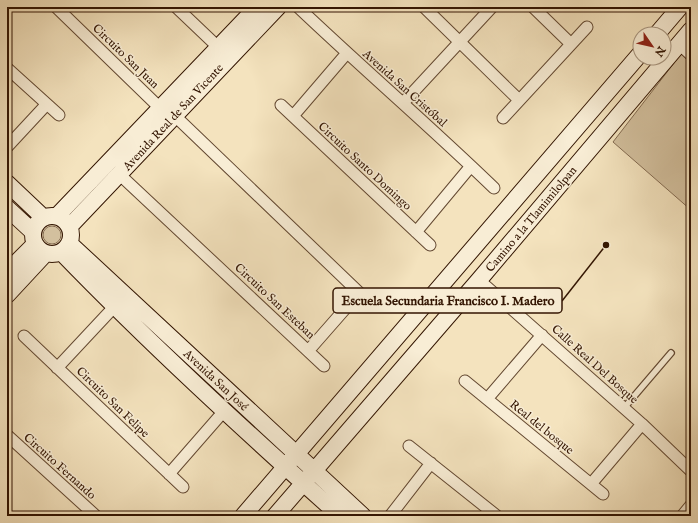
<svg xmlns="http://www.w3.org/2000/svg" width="698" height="523" viewBox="0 0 698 523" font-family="'IM FELL English',serif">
<rect width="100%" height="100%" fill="#f4e3be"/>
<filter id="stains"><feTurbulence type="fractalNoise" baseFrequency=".005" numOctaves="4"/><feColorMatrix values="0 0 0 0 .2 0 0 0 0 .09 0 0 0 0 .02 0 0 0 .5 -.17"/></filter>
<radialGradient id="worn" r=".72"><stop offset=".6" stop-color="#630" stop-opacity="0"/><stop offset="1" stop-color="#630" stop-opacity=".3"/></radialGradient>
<!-- green -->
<path fill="#d3c09e" stroke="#836a50" d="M 681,54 L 691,63 L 691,210 L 613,142 Z
M43 235a9 9 0 1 1 18 0a9 9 0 1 1-18 0Z"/>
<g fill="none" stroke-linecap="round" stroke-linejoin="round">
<!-- lane casing -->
<g stroke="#634831" stroke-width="8">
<path id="lane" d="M 624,408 L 671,353"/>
</g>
<!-- street casing -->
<g stroke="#634831" stroke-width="13">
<path id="street" d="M 56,7 L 160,108
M 176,7 L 218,47
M 298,7 C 362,68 430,126 494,188
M 424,7 L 519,100
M 533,7 L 571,44
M 679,44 L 691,55
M 7,68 L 59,115
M 403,103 L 492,7
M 281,105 L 430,245
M 174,115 L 371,304
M 293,116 L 347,53
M 503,118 L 587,27
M 7,147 L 46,105
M 119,174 L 324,366
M 416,232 L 471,166
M 479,280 L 642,424 L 691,471
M 24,336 L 183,487
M 309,350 L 359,293
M 57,368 L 114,307
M 465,381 L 603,494
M 487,399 L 542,335
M 7,435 L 96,516
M 409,446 L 497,516
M 169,474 L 224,411
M 591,484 L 642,424
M 390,516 L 431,463
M 682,516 L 691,505"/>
</g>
<!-- secondary casing -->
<g stroke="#331502" stroke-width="18">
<path id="secondary" d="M 657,34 L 680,7
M 7,183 L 44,218
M 7,208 L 33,232
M33 235a19 19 0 1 1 38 0a19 19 0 1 1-38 0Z
M 57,216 L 257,7
M 69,227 L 278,7
M 69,243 L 363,516
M 61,252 C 150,344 244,430 340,516
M 7,272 L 35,244
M 7,295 L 46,253
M 243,516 L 640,54
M 275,516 L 479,280 L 691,30"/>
</g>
<!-- lane -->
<use href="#lane" stroke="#f8edd5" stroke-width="5.5"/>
<!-- street -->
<use href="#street" stroke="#f8edd5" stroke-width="11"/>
<!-- secondary -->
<use href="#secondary" stroke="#f8edd5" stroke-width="16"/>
</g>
<g text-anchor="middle" stroke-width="3" stroke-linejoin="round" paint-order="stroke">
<!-- street labels -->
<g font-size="12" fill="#331502" stroke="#f8edd5">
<text transform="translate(126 56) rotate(44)" y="4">Circuito San Juan</text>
<text transform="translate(405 88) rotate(42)" y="4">Avenida San Cristóbal</text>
<text transform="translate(173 117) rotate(-47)" y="4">Avenida Real de San Vicente</text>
<text transform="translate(365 166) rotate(43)" y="4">Circuito Santo Domingo</text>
<text transform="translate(531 219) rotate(-50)" y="4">Camino a la Tlamimilolpan</text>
<text transform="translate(275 301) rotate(43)" y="4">Circuito San Esteban</text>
<text transform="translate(595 364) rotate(42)" y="4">Calle Real Del Bosque</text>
<text transform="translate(216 380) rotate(43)" y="4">Avenida San José</text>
<text transform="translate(113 402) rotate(44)" y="4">Circuito San Felipe</text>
<text transform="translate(542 427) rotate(39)" y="4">Real del bosque</text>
<text transform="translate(60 466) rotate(42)" y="4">Circuito Fernando</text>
</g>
</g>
<!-- callouts -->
<path fill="none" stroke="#331502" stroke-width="1.5" d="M606 245L562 301"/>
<circle fill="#331502" stroke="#f8edd5" stroke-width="1.5" cx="606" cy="245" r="4"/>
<rect fill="#f8edd5" stroke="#331502" stroke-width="1.5" x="333" y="288" width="229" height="25" rx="4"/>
<g font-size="13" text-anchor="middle" font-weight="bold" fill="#331502">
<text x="448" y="305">Escuela Secundaria Francisco I. Madero</text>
</g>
<!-- margin -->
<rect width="698" height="523" fill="none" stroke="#f4e3be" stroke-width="24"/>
<rect x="8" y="8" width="682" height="507" fill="none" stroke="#331502" stroke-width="2"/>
<rect x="12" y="12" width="674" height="499" fill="none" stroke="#331502"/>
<!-- north arrow -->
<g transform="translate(652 46) rotate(124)"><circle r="19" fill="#f8edd5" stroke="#a99781"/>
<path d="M0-3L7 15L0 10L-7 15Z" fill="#8f2418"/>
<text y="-6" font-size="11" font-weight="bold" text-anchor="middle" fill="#331502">N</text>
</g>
<rect width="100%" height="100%" filter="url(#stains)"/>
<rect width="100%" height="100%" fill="url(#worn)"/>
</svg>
